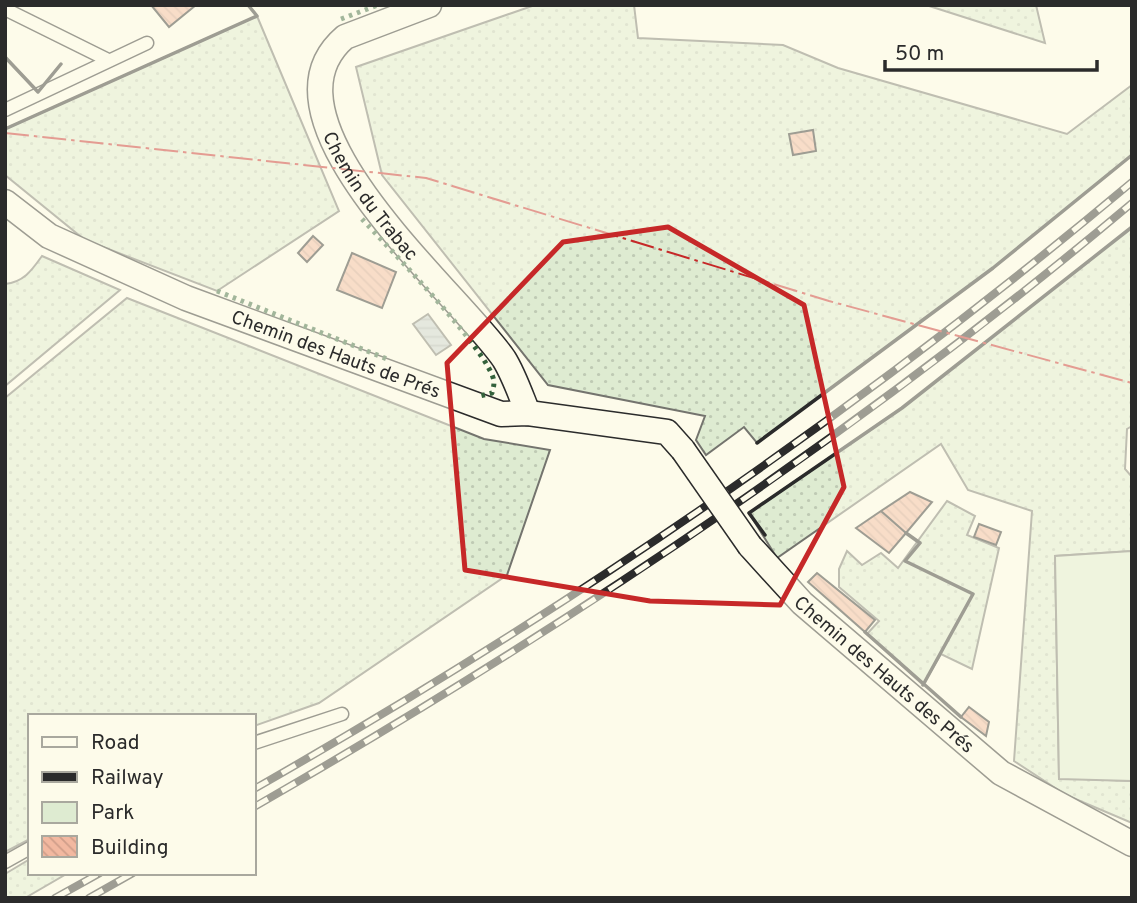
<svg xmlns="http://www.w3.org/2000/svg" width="1137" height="903" viewBox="0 0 1137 903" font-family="Overpass,sans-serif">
<defs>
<pattern id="grass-dots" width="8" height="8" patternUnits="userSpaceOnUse" patternTransform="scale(1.75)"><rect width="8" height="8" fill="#deebd1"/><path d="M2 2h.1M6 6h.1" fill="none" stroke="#bfcab4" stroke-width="1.8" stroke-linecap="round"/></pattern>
<pattern id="water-rules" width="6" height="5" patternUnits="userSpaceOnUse" patternTransform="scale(1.75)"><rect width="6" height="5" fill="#c7d0d0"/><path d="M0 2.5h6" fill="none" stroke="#abb3b3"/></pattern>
<pattern id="building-back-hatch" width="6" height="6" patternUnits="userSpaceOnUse" patternTransform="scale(1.75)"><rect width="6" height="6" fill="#f2b8a0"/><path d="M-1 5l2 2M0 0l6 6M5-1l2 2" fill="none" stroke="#d09e8a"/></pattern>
</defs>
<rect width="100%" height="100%" fill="#fdfbea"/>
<!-- grass -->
<path fill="url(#grass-dots)" stroke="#74746e" stroke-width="2" d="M 535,5 L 634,5 L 638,38 L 783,45 L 838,68 L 1067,134 L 1132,85 L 1132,155 L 993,268 L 757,443 L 744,427 L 706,455 L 696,440 L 705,416 L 548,385 L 382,175 L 356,67 Z
M 926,5 L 1036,5 L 1045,43 Z
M 257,16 L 339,211 L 217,291 L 85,240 L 5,175 L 5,129 Z
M 1132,227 L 1132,426 L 1127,429 L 1125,469 L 1132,477 L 1132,551 L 1055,556 L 1059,778 L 1132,781 L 1132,823 L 1066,795 L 1014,761 L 1032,511 L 968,490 L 941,444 L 777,558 L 749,513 L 902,408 Z
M 42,256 L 120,290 L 5,386 L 5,284 C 24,282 32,270 42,256 Z
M 127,298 L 484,439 L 550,450 L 507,575 L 319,703 L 254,726 L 254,716 L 30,716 L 30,839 L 5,852 L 5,398 Z
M 947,501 L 975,516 L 967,535 L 999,548 L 972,669 L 941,654 L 923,685 L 867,634 L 879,621 L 839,587 L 839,569 L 847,551 L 862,565 L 881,553 L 898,568 Z
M 30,859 L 30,873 L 68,873 L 25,898 L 5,898 L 5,874 Z"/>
<!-- park -->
<path fill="#deebd1" stroke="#74746e" stroke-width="2" d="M 1132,551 L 1132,781 L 1059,779 L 1055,556 Z"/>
<!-- water -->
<path fill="url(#water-rules)" stroke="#74746e" stroke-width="2" d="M 428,314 L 451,345 L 436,355 L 413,324 Z"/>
<!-- building -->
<path fill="url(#building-back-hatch)" stroke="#2b2b2b" stroke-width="2" d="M 151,5 L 196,5 L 169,27 Z
M 813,130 L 816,151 L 793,155 L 789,134 Z
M 313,236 L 323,245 L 307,262 L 298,253 Z
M 352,253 L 396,272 L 382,308 L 337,290 Z
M 910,492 L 932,502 L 906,533 L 881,511 Z
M 881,511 L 906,533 L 889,553 L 856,528 Z
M 979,524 L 1001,532 L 996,545 L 974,537 Z
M 817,573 L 875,620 L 865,632 L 808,582 Z
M 969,707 L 989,722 L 986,736 L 961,717 Z"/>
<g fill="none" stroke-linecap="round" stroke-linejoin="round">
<!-- lane casing -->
<g stroke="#2b2b2b" stroke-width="15">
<path id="lane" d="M 5,9 L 108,60
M 5,110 L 147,43
M 254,743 L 342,714
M 5,862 L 30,848"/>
</g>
<!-- street casing -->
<g stroke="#2b2b2b" stroke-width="27">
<g id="street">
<path id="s1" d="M 429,5 L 345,37 C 249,119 459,293 504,359 C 514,375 521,396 528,413"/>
<path id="s2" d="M 5,202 L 49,236 L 186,298 L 501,414 L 528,413 L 667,432 L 683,450"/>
<path id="s3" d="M 750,546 L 802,603 L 1001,773 L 1132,844"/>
</g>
</g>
<!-- lane -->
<use href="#lane" stroke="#fdfbea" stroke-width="12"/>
<!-- street -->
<use href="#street" stroke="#fdfbea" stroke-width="24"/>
<!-- rail casing -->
<g stroke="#2b2b2b" stroke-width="8">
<path id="rail" d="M 254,789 C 563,613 859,411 1132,182
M 254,807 C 562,630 860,432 1132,203
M 55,898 L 100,873
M 89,898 L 133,873"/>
</g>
<!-- rail -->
<use href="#rail" stroke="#fdfbea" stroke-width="5" stroke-dasharray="16" stroke-linecap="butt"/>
<!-- street-bridge casing -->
<g stroke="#2b2b2b" stroke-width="27" stroke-linecap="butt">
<path id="street-bridge" d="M 683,450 L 750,546"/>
</g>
<!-- street-bridge -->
<use href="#street-bridge" stroke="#fdfbea" stroke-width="24"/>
<!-- hedge -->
<path stroke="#34623c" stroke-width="5" stroke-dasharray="3.5 5" stroke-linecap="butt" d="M 341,19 L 378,5
M 362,219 C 385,244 492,354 494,382 C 494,386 493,389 492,393 L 480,396
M 217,291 L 387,359"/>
<!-- wall -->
<path stroke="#2b2b2b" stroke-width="3.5" d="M 5,57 L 38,92 L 61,64
M 5,129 L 257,16 L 248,5
M 757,443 L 993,268 L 1132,155
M 906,533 L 920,543 L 905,561 L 973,594 L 923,685
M 765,535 L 749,513 L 902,408 L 1132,227
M 865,632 L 961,717"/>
<!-- power -->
<path stroke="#c62828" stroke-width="2" stroke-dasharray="24 5 3.5 5" stroke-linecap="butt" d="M 21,5 L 22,6
M 5,133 L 426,178 L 829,301 L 1132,383"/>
</g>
<!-- marked area -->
<path d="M0 0H1137V903H0ZM 668,227 L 804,305 L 844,487 L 780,605 L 650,601 L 465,570 L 447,363 L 563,242 Z" fill="#fdfbea" fill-opacity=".55" fill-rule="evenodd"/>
<path fill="none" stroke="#c62828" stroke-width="5" stroke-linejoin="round" d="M 668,227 L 804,305 L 844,487 L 780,605 L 650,601 L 465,570 L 447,363 L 563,242 Z"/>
<g text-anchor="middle" stroke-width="5" stroke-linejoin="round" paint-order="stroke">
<!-- street labels -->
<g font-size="19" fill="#2b2b2b" stroke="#fdfbea">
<text dy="7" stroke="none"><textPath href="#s1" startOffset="270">Chemin du Trabac</textPath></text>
<text dy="7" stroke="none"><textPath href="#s2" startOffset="366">Chemin des Hauts de Prés</textPath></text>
<text dy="7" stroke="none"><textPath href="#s3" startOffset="186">Chemin des Hauts des Prés</textPath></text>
</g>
</g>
<!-- border -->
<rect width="1137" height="903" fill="none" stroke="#2b2b2b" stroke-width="14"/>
<!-- legend -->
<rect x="28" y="714" width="228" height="161" fill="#fdfbea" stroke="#a9a89e" stroke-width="2"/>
<rect x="42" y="737" width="35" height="10" fill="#fdfbea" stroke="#a9a89e" stroke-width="2"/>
<text x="91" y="749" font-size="21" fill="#2b2b2b">Road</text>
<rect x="42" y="772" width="35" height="10" fill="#2b2b2b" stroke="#a9a89e" stroke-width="2"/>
<text x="91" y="784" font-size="21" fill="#2b2b2b">Railway</text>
<rect x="42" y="802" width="35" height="21" fill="#deebd1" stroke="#a9a89e" stroke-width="2"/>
<text x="91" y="819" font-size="21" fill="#2b2b2b">Park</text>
<rect x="42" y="836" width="35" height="21" fill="url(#building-back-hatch)" stroke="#a9a89e" stroke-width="2"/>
<text x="91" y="854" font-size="21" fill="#2b2b2b">Building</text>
<!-- scale -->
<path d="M885 60v10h212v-10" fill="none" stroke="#2b2b2b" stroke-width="3.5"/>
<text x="895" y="60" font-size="21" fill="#2b2b2b" stroke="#fdfbea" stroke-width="5" paint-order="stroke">50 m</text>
</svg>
